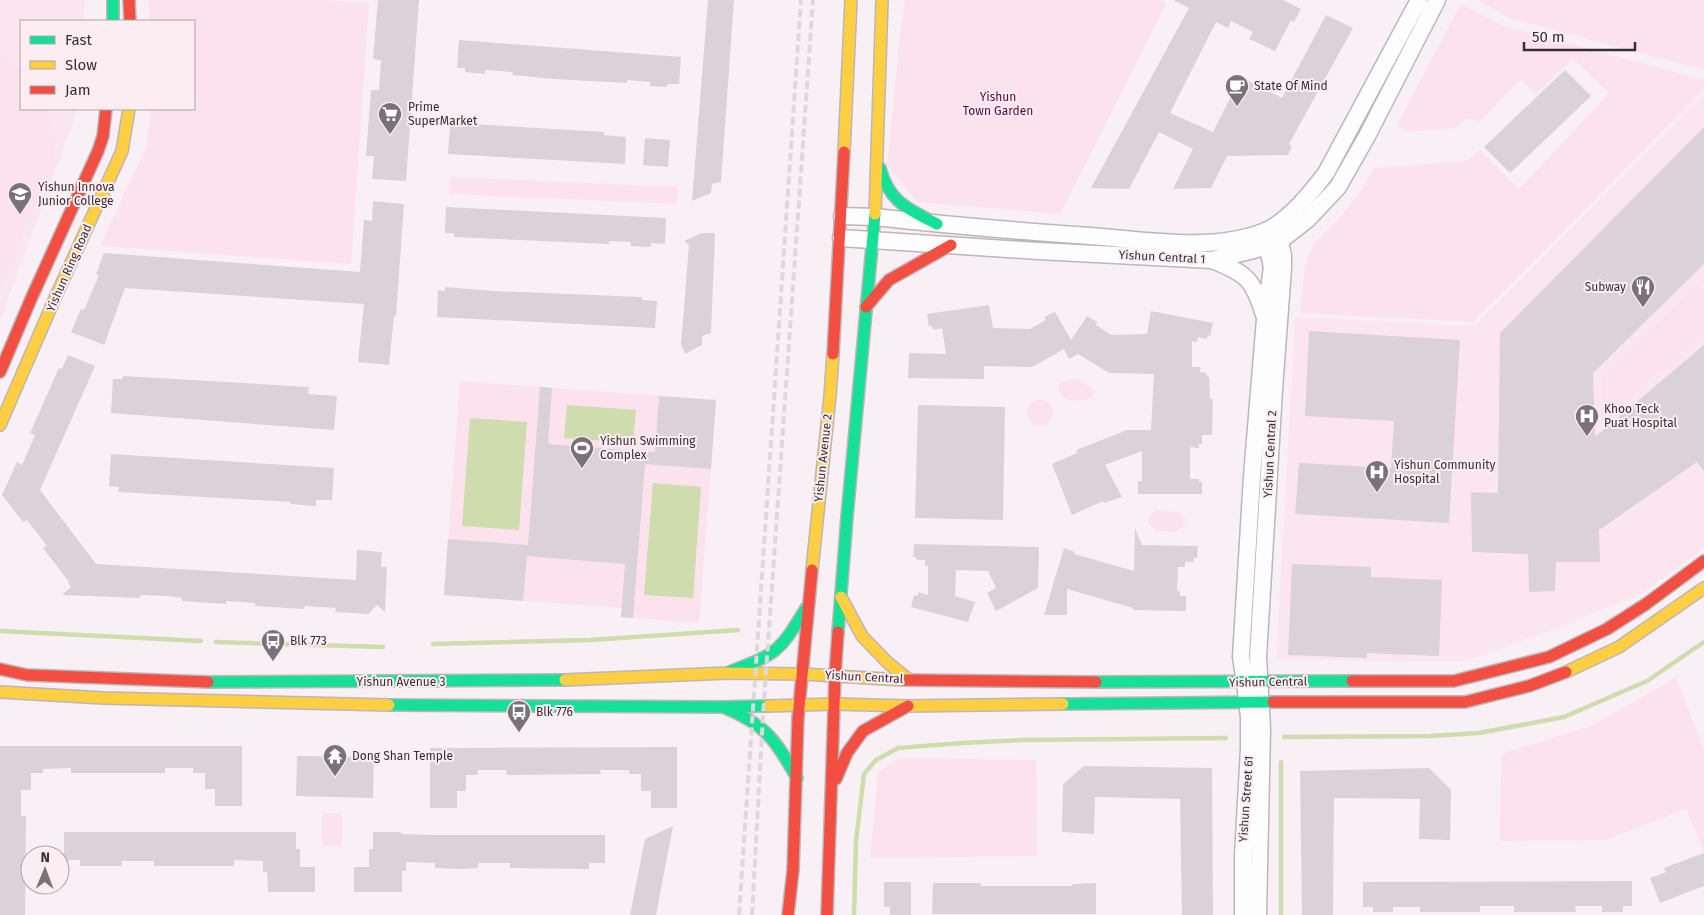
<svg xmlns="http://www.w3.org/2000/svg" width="1704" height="915" viewBox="0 0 1704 915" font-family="'Fira Sans',sans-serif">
<rect width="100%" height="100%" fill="#f8f0f4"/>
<!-- built -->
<path fill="#fbe6ef" d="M 0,0 L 85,0 L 84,21 L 21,21 L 21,109 L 78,109 L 0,321 Z
M 1704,94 L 1704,548 L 1643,593 L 1558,628 L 1465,661 L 1276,660 L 1295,317 L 1474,326 Z"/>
<!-- green -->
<path fill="#fbe2ed" d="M 148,0 L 324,0 L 369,3 L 351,264 L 100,246 L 146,148 L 151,109 L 194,109 L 194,21 L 150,21 Z
M 905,0 L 1160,0 L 1166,4 L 1060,214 L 918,202 L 887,166 L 901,25 Z
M 1478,0 L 1704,0 L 1704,70 L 1509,18 Z
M 1461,4 L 1501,25 L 1704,80 L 1704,90 L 1473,322 L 1300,313 L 1305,267 L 1313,244 L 1343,214 L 1362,189 L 1374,168 L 1466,161 L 1480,150 L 1519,189 L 1609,93 L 1573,59 L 1536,94 L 1520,80 L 1481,121 L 1465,119 L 1457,128 L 1407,132 L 1397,125 Z
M 0,54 L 21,70 L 21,109 L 46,109 L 52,134 L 55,159 L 0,288 Z
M 450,177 L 678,187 L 677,204 L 449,194 Z
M 1699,283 L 1704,295 L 1704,333 L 1602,420 L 1601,379 Z
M 1079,379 L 1094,390 L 1093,397 C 1084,402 1063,404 1059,391 C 1058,388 1059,385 1059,382 Z
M 460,381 L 716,400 L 699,623 L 621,617 L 621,608 L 444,595 Z
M1027 413a13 13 0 1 1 26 0a13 13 0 1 1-26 0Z
M 1155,510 L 1180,512 L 1185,519 L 1184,526 L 1176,532 L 1156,531 L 1148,523 L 1149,517 Z
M 1676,677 L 1704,750 L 1704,853 L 1686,809 L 1605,840 L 1500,841 L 1501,754 L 1588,727 L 1641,698 Z
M 901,758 L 1036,760 L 1037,856 L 870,858 L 878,774 L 885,767 Z
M 322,813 L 342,813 L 342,847 L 322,846 Z"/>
<!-- water -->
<path fill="#cfdcad" d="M 567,405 L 636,410 L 633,443 L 564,438 Z
M 470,418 L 527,422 L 519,530 L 462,526 Z
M 653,483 L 701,487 L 693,598 L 644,595 Z"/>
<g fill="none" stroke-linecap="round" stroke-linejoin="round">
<!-- stream -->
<path stroke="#cfdcad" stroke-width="4.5" d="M 0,631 L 201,641
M 216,642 L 383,647
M 433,644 L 590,640 L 738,630
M 1284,737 L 1430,736 L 1479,733 L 1564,717 L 1647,681 L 1704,642
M 854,915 L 856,841 L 864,774 L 876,760 L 898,748 L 962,743 L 1023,740 L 1226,738
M 1281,915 L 1281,762"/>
</g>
<!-- building -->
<path fill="#dad2d6" d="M 378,0 L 419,0 L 406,181 L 372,179 L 374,156 L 366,156 L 371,90 L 379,90 L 381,60 L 373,59 Z
M 708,0 L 734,0 L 721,182 L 712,184 L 711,193 L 692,201 Z
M 1173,0 L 1283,0 L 1301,9 L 1294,22 L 1291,20 L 1275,51 L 1249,39 L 1253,32 L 1231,21 L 1228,28 L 1216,22 L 1170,113 L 1213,132 L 1241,77 L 1282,98 L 1326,15 L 1353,28 L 1289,144 L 1292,146 L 1288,155 L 1227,156 L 1211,188 L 1173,189 L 1193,149 L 1159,132 L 1129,189 L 1091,188 L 1189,8 Z
M 459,40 L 681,57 L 679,84 L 667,84 L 667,87 L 650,86 L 650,82 L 627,80 L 627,83 L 554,79 L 512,75 L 513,72 L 485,70 L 485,74 L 465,72 L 465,68 L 457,68 Z
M 1565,70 L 1591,96 L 1510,173 L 1484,147 Z
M 455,123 L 604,132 L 604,135 L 626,137 L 625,164 L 448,154 L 450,126 L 455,126 Z
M 1704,127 L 1704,264 L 1593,373 L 1595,437 L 1704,345 L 1704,471 L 1697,462 L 1599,530 L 1600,562 L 1556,562 L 1555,591 L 1529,592 L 1528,554 L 1472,552 L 1471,492 L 1498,493 L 1500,333 Z
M 645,138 L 670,140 L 668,167 L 643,165 Z
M 373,201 L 404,204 L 396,316 L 394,316 L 389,365 L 358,362 L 364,304 L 125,288 L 104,345 L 71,332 L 81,309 L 84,310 L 99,275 L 96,274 L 104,253 L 360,272 L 364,220 L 372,221 Z
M 446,207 L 666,218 L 665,244 L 651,243 L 651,247 L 631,246 L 631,242 L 609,241 L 609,244 L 454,237 L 454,233 L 445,233 Z
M 702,233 L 715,233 L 711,333 L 702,336 L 702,345 L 685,354 L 681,345 L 689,245 L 684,241 Z
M 445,287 L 493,291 L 642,297 L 642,300 L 657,301 L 655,328 L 437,317 L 438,290 L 445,291 Z
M 989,305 L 993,328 L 1030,329 L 1046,320 L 1044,317 L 1055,312 L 1071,340 L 1087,316 L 1097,322 L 1096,325 L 1111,335 L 1147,334 L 1151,311 L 1213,323 L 1210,336 L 1208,335 L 1207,339 L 1198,337 L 1197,342 L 1192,341 L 1192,367 L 1200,367 L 1200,372 L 1206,373 L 1207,376 L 1209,377 L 1210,399 L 1213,399 L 1212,435 L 1202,435 L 1202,444 L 1199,444 L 1199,448 L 1190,447 L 1190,479 L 1199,479 L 1199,482 L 1202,482 L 1202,494 L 1138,494 L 1138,481 L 1142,481 L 1142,451 L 1105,465 L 1122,497 L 1104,503 L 1103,501 L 1072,515 L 1052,464 L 1077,453 L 1076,450 L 1127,430 L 1151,430 L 1154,374 L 1109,373 L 1078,354 L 1069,359 L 1064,349 L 1032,367 L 984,366 L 984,379 L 908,378 L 909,353 L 946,354 L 942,328 L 933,330 L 932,326 L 929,327 L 927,314 Z
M 1309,331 L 1460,340 L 1449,523 L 1295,514 L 1299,463 L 1391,468 L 1394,421 L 1305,416 Z
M 68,355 L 95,366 L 40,490 L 96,564 L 356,580 L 357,550 L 382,552 L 381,567 L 387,567 L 385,612 L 377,605 L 368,614 L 335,612 L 336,608 L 305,606 L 304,609 L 255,606 L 255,603 L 226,601 L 226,604 L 182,601 L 182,598 L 167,596 L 140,595 L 140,598 L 62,595 L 71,587 L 68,583 L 69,582 L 43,548 L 47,546 L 27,520 L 23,522 L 2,495 L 17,462 L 22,465 L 35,435 L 30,433 L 59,368 L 62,369 Z
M 123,376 L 309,387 L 308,394 L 337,396 L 334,430 L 111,413 L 113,379 L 122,379 Z
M 540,387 L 552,388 L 548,444 L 655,452 L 659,396 L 716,400 L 711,469 L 645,464 L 633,618 L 621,617 L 625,564 L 527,556 L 523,601 L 444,595 L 448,539 L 528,545 Z
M 918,405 L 1005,407 L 1003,520 L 915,518 Z
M 111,454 L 334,468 L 332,500 L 316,500 L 316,506 L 290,504 L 291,502 L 118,492 L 119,487 L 109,486 Z
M 1135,528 L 1142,545 L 1198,546 L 1197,558 L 1194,558 L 1194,562 L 1185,562 L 1185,567 L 1178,567 L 1177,591 L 1180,591 L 1180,596 L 1186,596 L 1186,611 L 1133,610 L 1133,608 L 1067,589 L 1067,615 L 1044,615 L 1064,548 L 1075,552 L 1074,554 L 1134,571 Z
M 914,544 L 1039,547 L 1038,588 L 996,611 L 987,593 L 996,588 L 988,571 L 956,570 L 955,596 L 975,602 L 968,622 L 911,607 L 914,595 L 918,596 L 918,592 L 928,595 L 928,566 L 925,566 L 925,560 L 916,560 L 916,557 L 913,557 Z
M 1292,564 L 1371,567 L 1371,577 L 1442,580 L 1439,656 L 1367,653 L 1367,658 L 1288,655 Z
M 0,746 L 242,746 L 242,806 L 215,806 L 215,789 L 205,789 L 205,773 L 193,773 L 193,768 L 165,768 L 165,773 L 71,773 L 71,768 L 43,769 L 43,773 L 31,773 L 31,790 L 21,790 L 21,816 L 26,816 L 25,915 L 0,915 Z
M 677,747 L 677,808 L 651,808 L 651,791 L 641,791 L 641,774 L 629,774 L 629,770 L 600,770 L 601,774 L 507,775 L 506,770 L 478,770 L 478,775 L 466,775 L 466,791 L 457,791 L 457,808 L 430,808 L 430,748 Z
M 297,756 L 374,757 L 373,798 L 296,796 Z
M 1084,766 L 1212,768 L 1213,915 L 1182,915 L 1180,799 L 1095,797 L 1094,834 L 1062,832 L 1063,784 Z
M 1429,768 L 1451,790 L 1450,840 L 1419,839 L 1420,799 L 1334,798 L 1333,915 L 1302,915 L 1300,771 Z
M 673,826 L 656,915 L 630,915 L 645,839 Z
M 64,832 L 296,832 L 296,849 L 300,849 L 300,867 L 315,867 L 315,892 L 268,892 L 267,872 L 263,872 L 263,861 L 234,860 L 234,866 L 154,866 L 154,861 L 122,861 L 122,866 L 80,866 L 80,860 L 64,860 Z
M 373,832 L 401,832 L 401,834 L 430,835 L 605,835 L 605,863 L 589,863 L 589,869 L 510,868 L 510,863 L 478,863 L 478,868 L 459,869 L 435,868 L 435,863 L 406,862 L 406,871 L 402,871 L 402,892 L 354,892 L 354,867 L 369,867 L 369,849 L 373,849 Z
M 1704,853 L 1704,886 L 1660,903 L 1650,878 L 1666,872 L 1664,868 Z
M 1632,881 L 1632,906 L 1623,906 L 1623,912 L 1602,912 L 1602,906 L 1575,906 L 1576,912 L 1514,912 L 1514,906 L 1480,906 L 1480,912 L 1420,912 L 1420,907 L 1393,907 L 1393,912 L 1373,912 L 1373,907 L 1363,907 L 1363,882 Z
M 884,882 L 911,882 L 911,915 L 890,915 L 890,907 L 884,907 Z
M 933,883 L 981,883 L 981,886 L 1072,886 L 1072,884 L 1096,883 L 1096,914 L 932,914 Z"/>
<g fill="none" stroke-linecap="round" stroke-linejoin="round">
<!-- street casing -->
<g stroke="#beb5b9" stroke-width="19">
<path id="street" d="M 842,216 L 875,217 C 946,225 1018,231 1090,236 C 1144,240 1212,252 1263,232 C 1287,223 1311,193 1326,173 L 1419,0
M 841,238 L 1038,251 L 1212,260 L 1254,250 L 1280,241 L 1308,219 L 1338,187 L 1367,136 L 1437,0
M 1212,260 C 1247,274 1253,279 1264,315
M 1243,915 L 1243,855 L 1249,749 L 1249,717 L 1245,682 L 1241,657 L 1252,476 L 1265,319 L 1272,267 L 1265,237
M 1258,915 L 1262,729 L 1258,657 L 1274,390 L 1283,268 L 1283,255 L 1277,231"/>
</g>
<!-- fast casing -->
<g stroke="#beb5b9" stroke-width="14">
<path id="fast" d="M 113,0 L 113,21
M 880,168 C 889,202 908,209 937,224
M 838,632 L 847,517 L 875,214
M 727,673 C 742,666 760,662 774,651 C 788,640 797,622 807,607
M 208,682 L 565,680
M 1096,682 L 1352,681
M 1063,704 L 1273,702
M 389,705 L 723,707 L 768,706
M 723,707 C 765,724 775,739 797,778"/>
</g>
<!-- slow casing -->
<g stroke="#beb5b9" stroke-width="14">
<path id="slow" d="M 844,152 L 851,0
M 875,214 L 882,0
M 0,425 L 55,298 L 122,151 L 129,109
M 812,570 L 830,396 L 833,354
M 841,597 L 862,636 L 887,662 L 909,680
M 1566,672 L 1619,647 L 1704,588
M 565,680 L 727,673 L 802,674 L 903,680
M 0,692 L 103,698 L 389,705
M 768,706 L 835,704 L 908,706 L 1063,704"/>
</g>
<!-- jam casing -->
<g stroke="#beb5b9" stroke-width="14">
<path id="jam" d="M 129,0 L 130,21
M 866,307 L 889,280 L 951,245
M 833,354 L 844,152
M 0,372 L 31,299 L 98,151 L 103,136 L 106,109
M 0,669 L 27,675 L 208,682
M 903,680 L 1096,682
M 1352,681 L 1454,681 L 1549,657 L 1607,629 L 1646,604 L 1704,561
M 1273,702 L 1465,702 L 1529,686 L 1566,672
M 836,779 L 847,753 L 863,731 L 908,706
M 788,915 L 793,870 L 798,718 L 812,570
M 827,915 L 835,676 L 838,632"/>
</g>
<!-- street -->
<use href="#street" stroke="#fefdfd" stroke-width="16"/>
<!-- fast -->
<use href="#fast" stroke="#16e098" stroke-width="11"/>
<!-- slow -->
<use href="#slow" stroke="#ffcf43" stroke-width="11"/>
<!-- jam -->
<use href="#jam" stroke="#f24e42" stroke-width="11"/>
<!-- rail -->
<path stroke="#dbd9da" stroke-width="4" stroke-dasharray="8 4" stroke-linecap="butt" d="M 739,915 L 801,0
M 752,915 L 763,715 L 813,0"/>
</g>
<!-- icons -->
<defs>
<g id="cafe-pin" transform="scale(1.25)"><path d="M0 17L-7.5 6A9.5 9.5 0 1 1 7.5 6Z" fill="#7b7277" stroke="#fcedf3"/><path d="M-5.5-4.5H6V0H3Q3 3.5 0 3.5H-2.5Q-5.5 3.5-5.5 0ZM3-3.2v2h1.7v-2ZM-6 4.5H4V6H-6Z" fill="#fff"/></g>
<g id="supermarket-pin" transform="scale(1.25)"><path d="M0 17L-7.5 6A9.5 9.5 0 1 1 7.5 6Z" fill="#7b7277" stroke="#fcedf3"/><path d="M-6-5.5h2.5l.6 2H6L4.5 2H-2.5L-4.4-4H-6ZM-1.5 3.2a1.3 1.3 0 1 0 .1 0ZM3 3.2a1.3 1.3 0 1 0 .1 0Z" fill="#fff"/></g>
<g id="university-pin" transform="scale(1.25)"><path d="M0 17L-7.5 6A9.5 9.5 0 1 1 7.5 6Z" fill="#7b7277" stroke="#fcedf3"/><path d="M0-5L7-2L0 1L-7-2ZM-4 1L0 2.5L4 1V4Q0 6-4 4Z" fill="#fff"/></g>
<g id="restaurant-pin" transform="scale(1.25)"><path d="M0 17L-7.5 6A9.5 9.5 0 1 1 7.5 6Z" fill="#7b7277" stroke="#fcedf3"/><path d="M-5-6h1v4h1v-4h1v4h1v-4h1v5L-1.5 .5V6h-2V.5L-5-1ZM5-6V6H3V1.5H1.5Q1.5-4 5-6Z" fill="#fff"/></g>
<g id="hospital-pin" transform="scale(1.25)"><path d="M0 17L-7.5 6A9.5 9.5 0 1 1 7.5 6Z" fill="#7b7277" stroke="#fcedf3"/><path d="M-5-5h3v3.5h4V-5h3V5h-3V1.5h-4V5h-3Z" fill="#fff"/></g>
<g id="stadium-pin" transform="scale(1.25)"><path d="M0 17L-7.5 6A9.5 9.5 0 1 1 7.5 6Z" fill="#7b7277" stroke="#fcedf3"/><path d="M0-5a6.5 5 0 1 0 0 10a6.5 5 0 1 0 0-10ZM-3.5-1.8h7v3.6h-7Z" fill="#fff"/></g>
<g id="bus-pin" transform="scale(1.25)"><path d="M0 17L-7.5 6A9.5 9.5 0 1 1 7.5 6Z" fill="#7b7277" stroke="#fcedf3"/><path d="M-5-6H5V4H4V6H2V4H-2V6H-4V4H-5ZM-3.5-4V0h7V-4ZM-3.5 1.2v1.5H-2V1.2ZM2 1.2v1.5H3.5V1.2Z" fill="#fff"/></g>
<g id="temple-pin" transform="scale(1.25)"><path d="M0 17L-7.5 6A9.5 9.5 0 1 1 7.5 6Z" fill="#7b7277" stroke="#fcedf3"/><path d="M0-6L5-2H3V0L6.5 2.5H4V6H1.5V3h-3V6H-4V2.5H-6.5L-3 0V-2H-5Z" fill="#fff"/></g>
</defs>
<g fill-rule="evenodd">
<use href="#cafe-pin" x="1237" y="86"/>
<use href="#supermarket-pin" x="390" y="114"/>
<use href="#university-pin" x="20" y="194"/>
<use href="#restaurant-pin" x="1643" y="287"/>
<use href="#hospital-pin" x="1587" y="416"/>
<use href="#stadium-pin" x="582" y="448"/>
<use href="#hospital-pin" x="1377" y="472"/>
<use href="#bus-pin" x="273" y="641"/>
<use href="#bus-pin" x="519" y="712"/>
<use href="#temple-pin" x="335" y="756"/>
</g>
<g text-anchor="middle" stroke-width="4" stroke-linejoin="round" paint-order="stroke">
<!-- poi labels -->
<g font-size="12" fill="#382e33" stroke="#fcedf3" text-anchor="start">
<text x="1254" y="90">State Of Mind</text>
<text x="408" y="111">Prime<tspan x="408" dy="14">SuperMarket</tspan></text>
<text x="38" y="191">Yishun Innova<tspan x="38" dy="14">Junior College</tspan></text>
<text x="1626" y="291" text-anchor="end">Subway</text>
<text x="1604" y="413">Khoo Teck<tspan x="1604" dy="14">Puat Hospital</tspan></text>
<text x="600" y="445">Yishun Swimming<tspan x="600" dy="14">Complex</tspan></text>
<text x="1394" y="469">Yishun Community<tspan x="1394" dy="14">Hospital</tspan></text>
<text x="290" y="645">Blk 773</text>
<text x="536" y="716">Blk 776</text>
<text x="352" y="760">Dong Shan Temple</text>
</g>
<!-- park labels -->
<g font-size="12" fill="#5a0639" stroke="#fcedf3">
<text x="998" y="101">Yishun<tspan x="998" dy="14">Town Garden</tspan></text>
</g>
<!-- street labels -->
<g font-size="12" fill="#382e33" stroke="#fcedf3">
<text transform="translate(1162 257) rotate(3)" y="4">Yishun Central 1</text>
<text transform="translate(69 268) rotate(-66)" y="4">Yishun Ring Road</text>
<text transform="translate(1270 454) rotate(-87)" y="4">Yishun Central 2</text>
<text transform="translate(823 458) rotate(-84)" y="4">Yishun Avenue 2</text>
<text transform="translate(864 677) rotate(3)" y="4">Yishun Central</text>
<text x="401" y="686">Yishun Avenue 3</text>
<text transform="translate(1268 682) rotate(-1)" y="4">Yishun Central</text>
<text transform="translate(1246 799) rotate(-86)" y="4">Yishun Street 61</text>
</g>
</g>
<!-- legend -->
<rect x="20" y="20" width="175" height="90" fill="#fcedf3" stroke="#aea1a6"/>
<rect x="30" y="36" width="25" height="8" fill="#16e098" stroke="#aea1a6"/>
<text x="65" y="45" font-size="15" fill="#382e33">Fast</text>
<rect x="30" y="61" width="25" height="8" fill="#ffcf43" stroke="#aea1a6"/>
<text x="65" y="70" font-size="15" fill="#382e33">Slow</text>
<rect x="30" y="86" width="25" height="8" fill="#f24e42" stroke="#aea1a6"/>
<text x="65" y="95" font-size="15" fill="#382e33">Jam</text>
<!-- north arrow -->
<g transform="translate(45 870) rotate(1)"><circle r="24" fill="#fcedf3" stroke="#aea1a6"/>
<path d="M0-4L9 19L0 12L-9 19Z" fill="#7b7277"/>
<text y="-8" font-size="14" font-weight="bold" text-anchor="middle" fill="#382e33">N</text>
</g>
<!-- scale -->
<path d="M1524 42v8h111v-8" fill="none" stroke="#382e33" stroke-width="2.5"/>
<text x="1532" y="42" font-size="15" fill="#382e33" stroke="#fcedf3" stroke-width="4" paint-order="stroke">50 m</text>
</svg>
